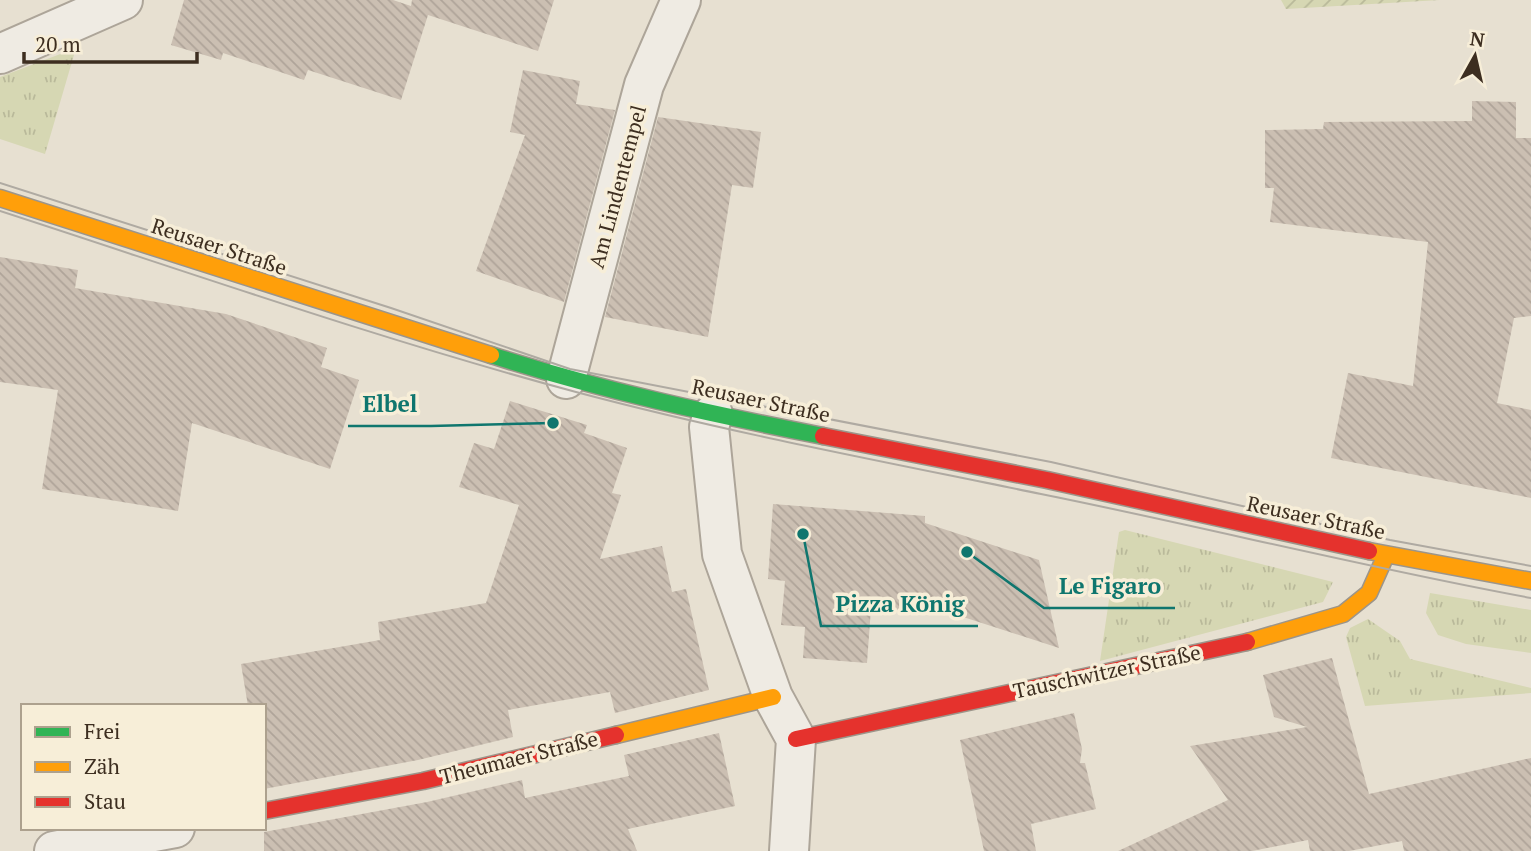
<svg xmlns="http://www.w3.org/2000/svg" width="1531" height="851" viewBox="0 0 1531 851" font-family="'PT Serif',serif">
<defs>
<pattern id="grass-tufts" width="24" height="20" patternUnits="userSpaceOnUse" patternTransform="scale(1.75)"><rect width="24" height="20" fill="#d6d7b3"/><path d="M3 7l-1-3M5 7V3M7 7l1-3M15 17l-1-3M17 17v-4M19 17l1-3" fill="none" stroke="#b9b99a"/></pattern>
<pattern id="garden-furrows" width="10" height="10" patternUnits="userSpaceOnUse" patternTransform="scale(1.75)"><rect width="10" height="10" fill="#d6d7b3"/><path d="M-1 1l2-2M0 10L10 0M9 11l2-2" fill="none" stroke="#b9b99a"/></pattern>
<pattern id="building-back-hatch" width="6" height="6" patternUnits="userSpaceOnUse" patternTransform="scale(1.75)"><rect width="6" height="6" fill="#cbbfb2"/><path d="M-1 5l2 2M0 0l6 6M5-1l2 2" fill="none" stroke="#afa499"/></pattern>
</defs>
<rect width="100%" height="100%" fill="#e7e0d1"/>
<!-- grass -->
<path fill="url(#grass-tufts)" d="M 76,48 L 45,154 L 0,139 L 0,77 Z
M 1125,530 L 1333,582 L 1323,602 L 1100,661 L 1119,532 Z
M 1430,593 L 1531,610 L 1531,653 L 1466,644 L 1438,635 L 1426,613 Z
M 1368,619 L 1400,641 L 1410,659 L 1531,688 L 1531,693 L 1365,706 L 1346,637 L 1350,628 Z"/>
<!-- garden -->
<path fill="url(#garden-furrows)" d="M 1281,0 L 1440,0 L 1286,9 Z"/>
<!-- building -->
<path fill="url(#building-back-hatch)" d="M 184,0 L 393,0 L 411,6 L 412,0 L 554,0 L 538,51 L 428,15 L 401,100 L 308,70 L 304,80 L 223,53 L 221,60 L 171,45 Z
M 523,70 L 580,81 L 576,104 L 615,110 L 564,302 L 476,271 L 525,135 L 510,132 Z
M 1472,101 L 1516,102 L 1516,138 L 1531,138 L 1531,316 L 1514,318 L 1497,403 L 1531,410 L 1531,498 L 1331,458 L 1348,373 L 1413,386 L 1428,242 L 1270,222 L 1274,188 L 1265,188 L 1265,130 L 1323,129 L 1324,122 L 1472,121 Z
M 658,117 L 761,132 L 753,188 L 732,185 L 708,337 L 605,317 Z
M 0,257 L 78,270 L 75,288 L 226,314 L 327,348 L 321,367 L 359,380 L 330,469 L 192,423 L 178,511 L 42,489 L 58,390 L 0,382 Z
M 510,401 L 587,425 L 584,433 L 627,448 L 612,493 L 621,495 L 600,559 L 662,546 L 672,592 L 686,589 L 709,690 L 615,713 L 610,692 L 508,710 L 513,737 L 418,760 L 264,789 L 264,706 L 248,706 L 241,664 L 380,640 L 378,622 L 486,603 L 519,505 L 459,487 L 474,443 L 494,449 Z
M 773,504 L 925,516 L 925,523 L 1039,560 L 1059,648 L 954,614 L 871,608 L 867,663 L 803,658 L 805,627 L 781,625 L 785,581 L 768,579 Z
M 1332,658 L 1369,794 L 1531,758 L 1531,851 L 1404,851 L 1402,841 L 1349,851 L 1310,851 L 1308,840 L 1252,851 L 1118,851 L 1228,800 L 1190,746 L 1307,727 L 1274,717 L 1263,675 Z
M 1074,713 L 1082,749 L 1080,763 L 1085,763 L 1096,809 L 1031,824 L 1036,851 L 984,851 L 960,740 Z
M 719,733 L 735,806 L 628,829 L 637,851 L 264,851 L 264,832 L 427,802 L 522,780 L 525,798 L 629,776 L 624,755 Z"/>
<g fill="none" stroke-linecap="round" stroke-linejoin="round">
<!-- street casing -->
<g stroke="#ada599" stroke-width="42">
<path id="street" d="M 0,54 L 123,0
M 566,379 L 644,85 L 681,0
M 713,414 L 709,427 L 722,554 L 773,697 L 796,739 L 789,851
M 54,851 L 175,828"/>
</g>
<!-- fast casing -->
<g stroke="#9c958a" stroke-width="19">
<path id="fast" d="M 491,355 C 600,390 711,414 823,436"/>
</g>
<!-- slow casing -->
<g stroke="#9c958a" stroke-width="19">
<path id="slow" d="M 0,198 L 491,355
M 1369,551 L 1531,581
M 1247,642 L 1343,614 L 1369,593 L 1386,555
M 616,735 L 773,697"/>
</g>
<!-- jam casing -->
<g stroke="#9c958a" stroke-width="19">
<path id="jam" d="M 823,436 L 1047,480 L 1369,551
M 796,739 L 1247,642
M 264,811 L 423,781 L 616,735"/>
</g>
<!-- street -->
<use href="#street" stroke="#efebe3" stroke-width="38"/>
<!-- fast -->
<use href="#fast" stroke="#30b455" stroke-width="16"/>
<!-- slow -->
<use href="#slow" stroke="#ff9f0a" stroke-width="16"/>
<!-- jam -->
<use href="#jam" stroke="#e5322d" stroke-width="16"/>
<!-- tram -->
<path stroke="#afaaa2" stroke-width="2" d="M 0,183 L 391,308 L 570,369 L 1051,462 L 1390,540 L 1531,566
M 0,211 C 191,273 382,340 576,392 C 730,433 886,462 1041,494 C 1205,527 1367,568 1531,598"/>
</g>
<g text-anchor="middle" stroke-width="7" stroke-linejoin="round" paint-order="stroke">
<!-- street labels -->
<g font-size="21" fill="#3d2e20" stroke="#f7eed8">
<text transform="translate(618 187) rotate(-75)" y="7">Am Lindentempel</text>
<text transform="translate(219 247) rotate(18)" y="7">Reusaer Straße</text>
<text transform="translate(761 401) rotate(12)" y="7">Reusaer Straße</text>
<text transform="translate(1316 518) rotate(12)" y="7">Reusaer Straße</text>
<text transform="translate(1107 672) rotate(-12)" y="7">Tauschwitzer Straße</text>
<text transform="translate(519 758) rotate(-14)" y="7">Theumaer Straße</text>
</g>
</g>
<!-- callouts -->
<path fill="none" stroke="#0f766e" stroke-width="2.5" d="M553 423L431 426H348M967 552L1044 608H1175M803 534L821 626H978"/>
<g fill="#0f766e" stroke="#f7eed8" stroke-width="2.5">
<circle cx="553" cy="423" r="7"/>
<circle cx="967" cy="552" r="7"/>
<circle cx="803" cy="534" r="7"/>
</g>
<g font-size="23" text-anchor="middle" font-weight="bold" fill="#0f766e" stroke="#f7eed8" stroke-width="7" stroke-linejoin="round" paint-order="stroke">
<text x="390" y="412">Elbel</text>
<text x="1110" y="594">Le Figaro</text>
<text x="900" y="612">Pizza König</text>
</g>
<!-- legend -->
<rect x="21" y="704" width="245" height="126" fill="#f7eed8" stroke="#ada18e" stroke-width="2"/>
<rect x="35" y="727" width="35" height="10" fill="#30b455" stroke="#ada18e" stroke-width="2"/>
<text x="84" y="739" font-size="21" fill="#3d2e20">Frei</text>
<rect x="35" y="762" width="35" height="10" fill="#ff9f0a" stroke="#ada18e" stroke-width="2"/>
<text x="84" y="774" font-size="21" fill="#3d2e20">Zäh</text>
<rect x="35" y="797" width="35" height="10" fill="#e5322d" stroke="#ada18e" stroke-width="2"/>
<text x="84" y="809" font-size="21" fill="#3d2e20">Stau</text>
<!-- north arrow -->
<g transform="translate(1475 56) rotate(8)" stroke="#f7eed8" stroke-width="5" paint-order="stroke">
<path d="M0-5L12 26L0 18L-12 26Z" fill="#3d2e20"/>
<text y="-10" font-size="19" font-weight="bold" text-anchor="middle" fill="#3d2e20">N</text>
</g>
<!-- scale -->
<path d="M24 52v10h173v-10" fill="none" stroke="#3d2e20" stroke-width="3.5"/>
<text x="35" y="52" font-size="21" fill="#3d2e20" stroke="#f7eed8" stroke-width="5" paint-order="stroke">20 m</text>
</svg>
